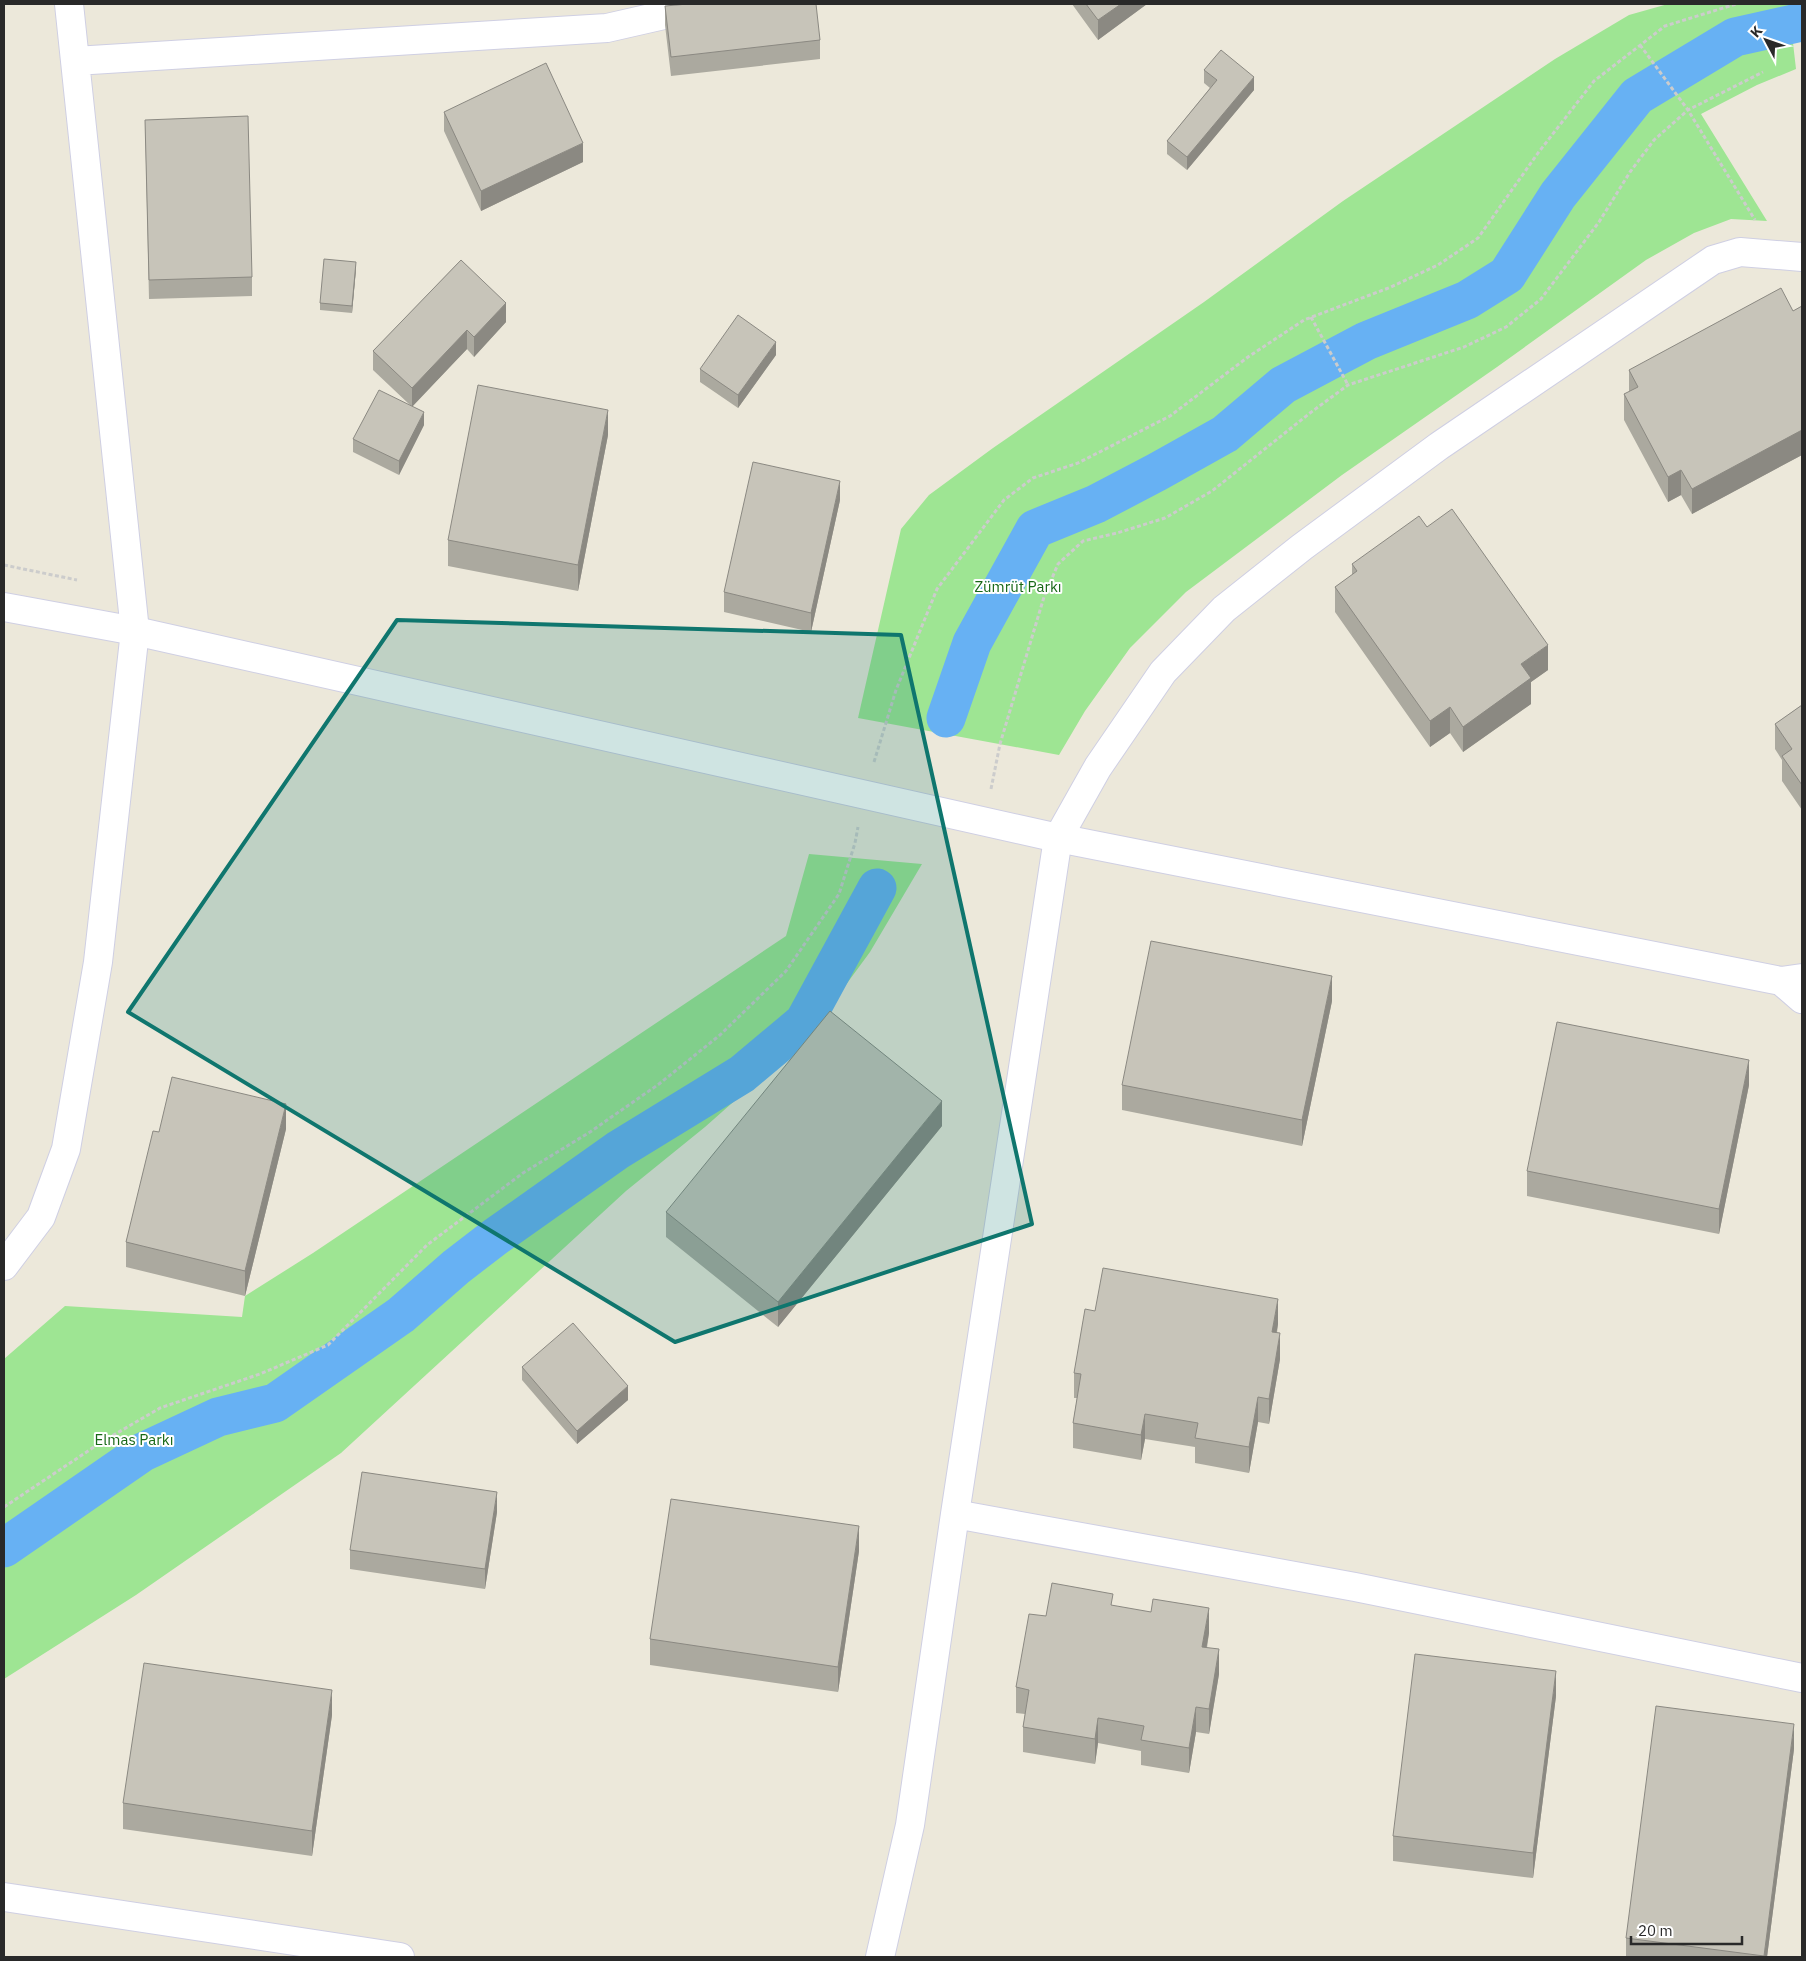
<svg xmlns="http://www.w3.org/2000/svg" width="1806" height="1961" viewBox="0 0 1806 1961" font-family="'IBM Plex Sans',sans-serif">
<rect width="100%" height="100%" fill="#ece8da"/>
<!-- green -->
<path fill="#9ee593" d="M 1668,4 L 1802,4 L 1802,40 L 1793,43 L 1796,69 L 1757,85 L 1701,114 L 1767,221 L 1731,219 L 1694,233 L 1646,260 L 1497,367 L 1342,475 L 1186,592 L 1130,648 L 1085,711 L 1059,755 L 858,718 L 901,529 L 929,495 L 993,448 L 1204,302 L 1343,201 L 1555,59 L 1629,15 Z
M 809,854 L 922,864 L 870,952 L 809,1035 L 705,1127 L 626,1191 L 341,1453 L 136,1595 L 4,1679 L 4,1359 L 65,1306 L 242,1317 L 245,1296 L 313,1253 L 786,936 Z"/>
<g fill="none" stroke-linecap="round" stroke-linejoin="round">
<!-- canal -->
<path stroke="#67b1f3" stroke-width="39" d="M 946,718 L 972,643 L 1035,529 L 1096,504 L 1157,472 L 1225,434 L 1283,385 L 1366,341 L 1467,300 L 1507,275 L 1558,195 L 1637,96 L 1735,37 L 1802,22
M 4,1548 L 143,1452 L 218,1417 L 275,1403 L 401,1315 L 456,1267 L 495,1237 L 618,1150 L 742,1074 L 804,1022 L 877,888"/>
<!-- street casing -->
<g stroke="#cfcfe3" stroke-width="30">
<path id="street" d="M 75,61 L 607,28 L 712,4
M 4,1266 L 41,1217 L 66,1149 L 98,962 L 135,631 L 69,4
M 955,1514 L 1355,1587 L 1802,1678
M 4,1897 L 400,1957
M 880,1957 L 910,1825 L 955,1514 L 1058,838 L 1098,767 L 1163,672 L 1224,609 L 1302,547 L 1439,446 L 1713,260 L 1740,252 L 1802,257"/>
</g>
<!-- secondary casing -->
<g stroke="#cfcfe3" stroke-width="30">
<path id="secondary" d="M 4,607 L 135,631 L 1058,838 L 1781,981
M 1802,978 L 1781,981 L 1802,999"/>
</g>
<!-- path -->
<path stroke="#ccc" stroke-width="3" stroke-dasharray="4 2.5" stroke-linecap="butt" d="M 1640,45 L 1688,110 L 1755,220
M 1311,317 L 1348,385
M 4,565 L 77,580
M 874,762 L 896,690 L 937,589 L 1004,500 L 1033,478 L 1078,463 L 1170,416 L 1248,357 L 1304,320 L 1391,287 L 1438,265 L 1478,238 L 1538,153 L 1594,81 L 1665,26 L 1736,4
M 991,789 L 1000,744 L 1044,597 L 1058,564 L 1083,541 L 1117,533 L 1165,518 L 1212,491 L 1310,413 L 1348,385 L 1464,347 L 1506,327 L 1541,299 L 1599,222 L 1630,172 L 1654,140 L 1688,110 L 1763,72
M 4,1507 L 100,1443 L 160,1408 L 260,1374 L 328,1345 L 427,1245 L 523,1173 L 590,1132 L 659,1084 L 720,1035 L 786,971 L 839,894 L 855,843 L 858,827"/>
<!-- street -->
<use href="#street" stroke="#fff" stroke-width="28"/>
<!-- secondary -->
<use href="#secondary" stroke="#fff" stroke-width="28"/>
</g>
<!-- wall -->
<path fill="#aba99f" d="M 1072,4 L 1147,4 L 1098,40 Z
M 665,6 L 820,40 L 820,59 L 671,76 L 665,25 Z
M 1204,70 L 1254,90 L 1187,170 L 1167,154 L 1167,141 L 1210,88 L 1204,83 Z
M 444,112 L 583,162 L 481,211 L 444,131 Z
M 145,120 L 252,277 L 252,296 L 149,299 Z
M 461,260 L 506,322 L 474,357 L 467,349 L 412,406 L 424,425 L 399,475 L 353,452 L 353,439 L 410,405 L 373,370 L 373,351 Z
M 356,269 L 352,313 L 320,310 L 320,303 Z
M 1802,306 L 1802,455 L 1692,514 L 1681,495 L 1668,502 L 1624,420 L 1624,394 L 1629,392 L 1629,370 L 1793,311 Z
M 776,355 L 738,408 L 700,382 L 700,369 Z
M 608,435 L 578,591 L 448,566 L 448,540 Z
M 840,500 L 811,632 L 724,612 L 724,592 Z
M 1427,527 L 1548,670 L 1531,682 L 1531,704 L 1463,752 L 1450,733 L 1430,747 L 1335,612 L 1335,587 L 1352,575 L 1352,564 Z
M 1802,705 L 1802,810 L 1782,781 L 1782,760 L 1775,749 L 1775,724 Z
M 1332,1001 L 1302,1146 L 1122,1110 L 1122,1085 Z
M 1749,1085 L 1719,1234 L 1527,1196 L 1527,1171 Z
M 942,1126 L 778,1327 L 666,1237 L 666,1212 Z
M 286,1129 L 245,1296 L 126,1267 L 126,1242 L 159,1132 Z
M 1095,1311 L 1278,1324 L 1277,1333 L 1280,1359 L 1269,1424 L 1258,1422 L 1249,1473 L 1195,1463 L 1195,1447 L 1145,1439 L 1141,1460 L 1073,1448 L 1073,1423 L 1077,1398 L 1074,1398 L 1074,1373 Z
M 522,1367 L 628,1400 L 577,1444 L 522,1380 Z
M 497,1512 L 485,1589 L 350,1569 L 350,1550 Z
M 859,1551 L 838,1692 L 650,1665 L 650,1639 Z
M 1113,1606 L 1209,1633 L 1207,1648 L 1219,1674 L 1209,1734 L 1196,1732 L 1189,1773 L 1141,1765 L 1141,1751 L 1098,1743 L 1095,1764 L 1023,1752 L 1023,1727 L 1025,1714 L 1016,1713 L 1016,1687 L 1046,1616 Z
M 1556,1696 L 1533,1878 L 1393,1861 L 1393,1836 Z
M 332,1715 L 312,1856 L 123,1829 L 123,1803 Z
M 1794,1749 L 1767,1957 L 1626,1957 L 1626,1938 Z"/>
<!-- shaded-wall -->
<path fill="#8b8982" d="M 1121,4 L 1147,4 L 1098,40 L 1098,20 Z
M 1254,77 L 1254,90 L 1187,170 L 1187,157 Z
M 583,143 L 583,162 L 481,211 L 481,191 Z
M 356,262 L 356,269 L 352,313 L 352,306 Z
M 506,303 L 506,322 L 474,357 L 474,337 Z
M 467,330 L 467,349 L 412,407 L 412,388 Z
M 776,342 L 776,355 L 738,408 L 738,395 Z
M 608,410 L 608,435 L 578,591 L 578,565 Z
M 424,412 L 424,425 L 399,475 L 399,461 Z
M 1802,430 L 1802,455 L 1692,514 L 1692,489 Z
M 1681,470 L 1681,495 L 1668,502 L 1668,477 Z
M 840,481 L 840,500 L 811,632 L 811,613 Z
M 1548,645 L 1548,670 L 1531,682 L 1531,704 L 1463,752 L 1463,727 L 1521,664 Z
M 1450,707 L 1450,733 L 1430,747 L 1430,721 Z
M 1332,976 L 1332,1001 L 1302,1146 L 1302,1120 Z
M 1749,1060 L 1749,1085 L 1719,1234 L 1719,1209 Z
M 942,1101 L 942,1126 L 778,1327 L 778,1302 Z
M 286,1104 L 286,1129 L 245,1296 L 245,1271 Z
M 1278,1299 L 1278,1324 L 1272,1357 L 1272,1332 Z
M 1280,1333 L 1280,1359 L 1269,1424 L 1269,1399 Z
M 628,1386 L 628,1400 L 577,1444 L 577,1431 Z
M 1258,1397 L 1258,1422 L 1249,1473 L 1249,1447 Z
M 1145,1414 L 1145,1439 L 1141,1460 L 1141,1435 Z
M 497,1492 L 497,1512 L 485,1589 L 485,1569 Z
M 859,1526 L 859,1551 L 838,1692 L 838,1667 Z
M 1209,1608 L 1209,1633 L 1202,1672 L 1202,1647 Z
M 1219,1649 L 1219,1674 L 1209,1734 L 1209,1709 Z
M 1556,1671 L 1556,1696 L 1533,1878 L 1533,1853 Z
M 332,1690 L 332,1715 L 312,1856 L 312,1831 Z
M 1196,1707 L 1196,1732 L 1189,1773 L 1189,1748 Z
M 1098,1718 L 1098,1743 L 1095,1764 L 1095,1739 Z
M 1794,1724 L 1794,1749 L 1767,1957 L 1764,1957 Z"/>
<!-- building -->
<path fill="#c7c4b9" stroke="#8b8982" d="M 688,4 L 816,4 L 820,40 L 671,57 L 665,6 Z
M 1086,4 L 1121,4 L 1098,20 Z
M 1221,50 L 1254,77 L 1187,157 L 1167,141 L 1217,80 L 1204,70 Z
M 546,63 L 583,143 L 481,191 L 444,112 Z
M 248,116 L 252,277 L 149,280 L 145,120 Z
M 324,259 L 356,262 L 352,306 L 320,303 Z
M 461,260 L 506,303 L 474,337 L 467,330 L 412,388 L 373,351 Z
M 1781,288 L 1793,311 L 1802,306 L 1802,430 L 1692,489 L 1681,470 L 1668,477 L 1624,394 L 1638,387 L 1629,370 Z
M 738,315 L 776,342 L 738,395 L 700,369 Z
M 478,385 L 608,410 L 578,565 L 448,540 Z
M 379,390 L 424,412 L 399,461 L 353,439 Z
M 753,462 L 840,481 L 811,613 L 724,592 Z
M 1452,509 L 1548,645 L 1521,664 L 1531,678 L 1463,727 L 1450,707 L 1430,721 L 1335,587 L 1357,571 L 1352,564 L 1419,516 L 1427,527 Z
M 1802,705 L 1802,785 L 1782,756 L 1792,749 L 1775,724 Z
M 1151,941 L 1332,976 L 1302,1120 L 1122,1085 Z
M 830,1011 L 942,1101 L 778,1302 L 666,1212 Z
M 1557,1022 L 1749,1060 L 1719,1209 L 1527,1171 Z
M 172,1077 L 286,1104 L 245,1271 L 126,1242 L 153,1131 L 159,1132 Z
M 1103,1268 L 1278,1299 L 1272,1332 L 1280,1333 L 1269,1399 L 1258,1397 L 1249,1447 L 1195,1438 L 1198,1423 L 1145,1414 L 1141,1435 L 1073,1423 L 1081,1374 L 1074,1373 L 1085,1309 L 1095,1311 Z
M 573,1323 L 628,1386 L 577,1431 L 522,1367 Z
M 362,1472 L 497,1492 L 485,1569 L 350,1550 Z
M 671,1499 L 859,1526 L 838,1667 L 650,1639 Z
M 1052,1583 L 1113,1594 L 1111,1605 L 1151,1612 L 1153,1599 L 1209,1608 L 1202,1647 L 1219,1649 L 1209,1709 L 1196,1707 L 1189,1748 L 1141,1740 L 1144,1726 L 1098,1718 L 1095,1739 L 1023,1727 L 1029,1690 L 1016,1687 L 1029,1614 L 1046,1616 Z
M 1415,1654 L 1556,1671 L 1533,1853 L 1393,1836 Z
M 144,1663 L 332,1690 L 312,1831 L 123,1803 Z
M 1656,1706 L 1794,1724 L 1764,1956 L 1626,1938 Z"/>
<!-- marked area -->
<path fill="#0f766e" fill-opacity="0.2" stroke="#0f766e" stroke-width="4" stroke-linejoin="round" d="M 397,620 L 901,635 L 1032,1224 L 675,1342 L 128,1012 Z"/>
<g text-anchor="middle" stroke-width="4" stroke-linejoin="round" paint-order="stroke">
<!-- park labels -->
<g font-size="15" fill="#176816" stroke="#fff">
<text x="1018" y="592">Zümrüt Parkı</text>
<text x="134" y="1445">Elmas Parkı</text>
</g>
</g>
<!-- border -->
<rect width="1806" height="1961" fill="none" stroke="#292929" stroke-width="10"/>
<!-- north arrow -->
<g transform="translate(1766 40) rotate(311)" stroke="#ffffff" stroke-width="4" paint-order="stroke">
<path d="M0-4L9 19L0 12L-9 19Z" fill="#292929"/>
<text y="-8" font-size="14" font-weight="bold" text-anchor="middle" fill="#292929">K</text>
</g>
<!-- scale -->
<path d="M1631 1936v8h111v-8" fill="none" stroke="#292929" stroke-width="2.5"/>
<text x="1638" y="1936" font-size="15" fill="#292929" stroke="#ffffff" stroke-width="4" paint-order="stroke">20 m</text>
</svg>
